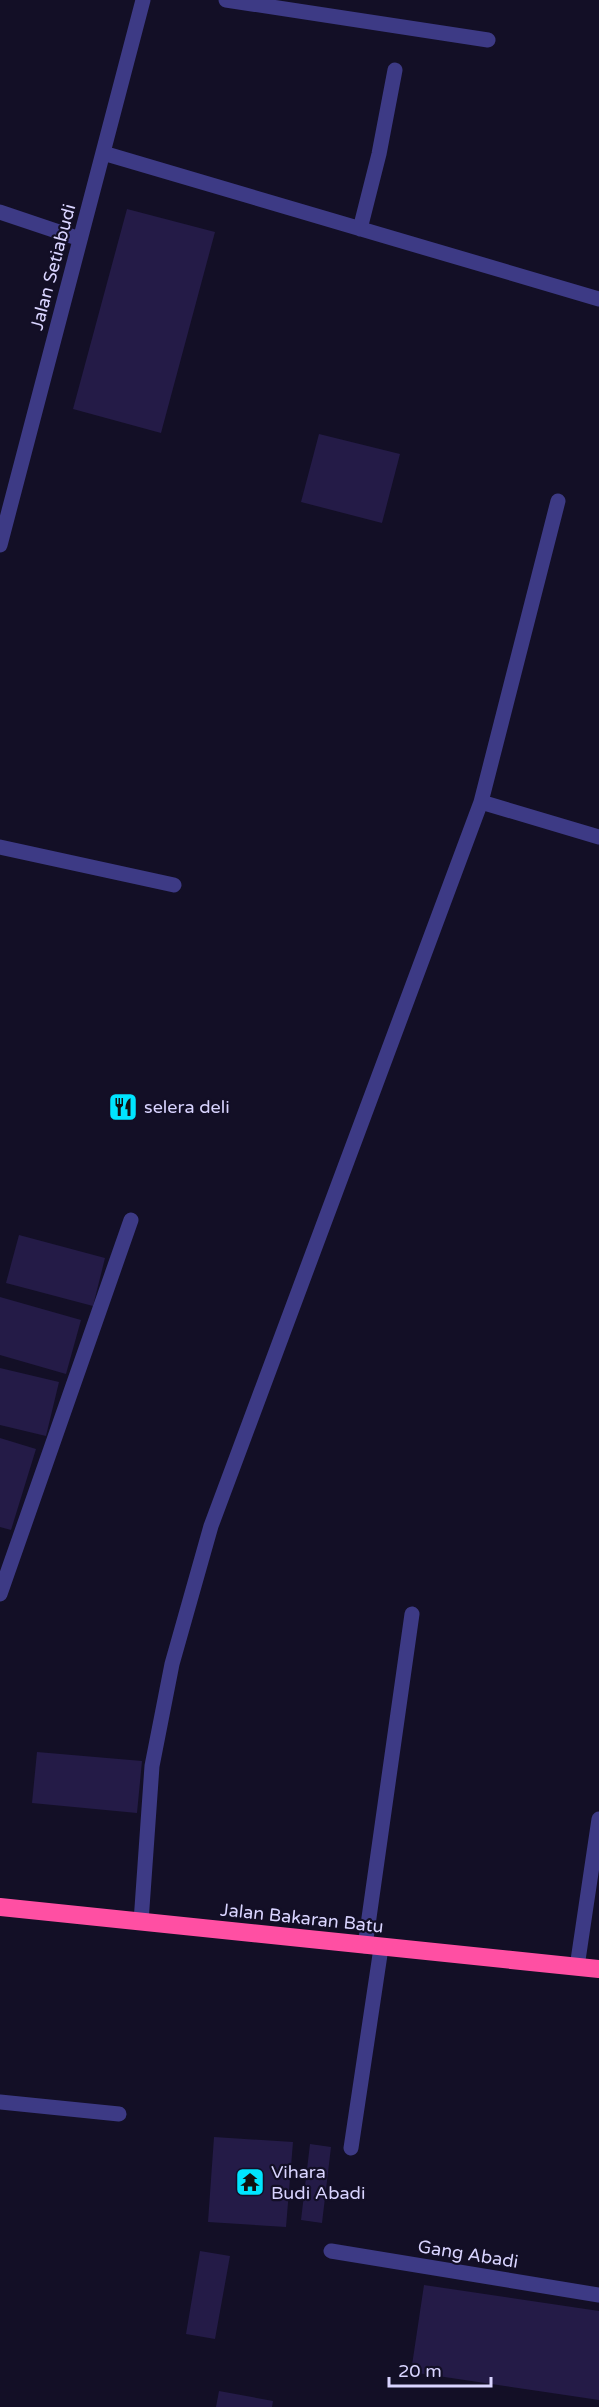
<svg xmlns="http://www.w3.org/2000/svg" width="599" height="2407" viewBox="0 0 599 2407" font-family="'Varela Round',sans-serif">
<rect width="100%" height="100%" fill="#130f26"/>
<!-- building -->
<path fill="#241b47" d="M 127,209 L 215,232 L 161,433 L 73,409 Z
M 319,434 L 400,454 L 382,523 L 301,502 Z
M 19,1235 L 105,1258 L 93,1306 L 6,1283 Z
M 0,1297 L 81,1320 L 66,1374 L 0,1355 Z
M 0,1368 L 59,1382 L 46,1436 L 0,1425 Z
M 0,1438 L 36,1449 L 11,1530 L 0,1527 Z
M 37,1752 L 142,1761 L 137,1813 L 32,1803 Z
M 214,2137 L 293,2142 L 286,2227 L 208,2222 Z
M 310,2144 L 331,2147 L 322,2223 L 301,2220 Z
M 200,2251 L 230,2256 L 215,2339 L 186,2334 Z
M 424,2285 L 599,2311 L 599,2400 L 411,2372 Z
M 219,2391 L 273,2401 L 272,2407 L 216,2407 Z"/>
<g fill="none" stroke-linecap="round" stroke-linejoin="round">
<!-- minor -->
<path stroke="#3d3a85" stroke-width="15" d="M 226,0 L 488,40
M 103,153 L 599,299
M 0,212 L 80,239
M 360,229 L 379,154 L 395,70
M 0,545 L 143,0
M 481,802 L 599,837
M 0,847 L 174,885
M 0,1594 L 131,1220
M 141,1922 L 152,1766 L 172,1664 L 211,1526 L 481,802 L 558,501
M 365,1946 L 412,1614
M 577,1967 L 599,1819
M 0,2102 L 119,2114
M 351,2148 L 381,1948
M 331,2251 L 599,2295"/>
<!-- highway -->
<path stroke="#ff4fa3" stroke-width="18" d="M 0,1907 L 599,1969"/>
</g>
<!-- icons -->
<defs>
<g id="restaurant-square" transform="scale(1.5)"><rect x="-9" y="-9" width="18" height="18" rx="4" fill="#00e5ff" stroke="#130f26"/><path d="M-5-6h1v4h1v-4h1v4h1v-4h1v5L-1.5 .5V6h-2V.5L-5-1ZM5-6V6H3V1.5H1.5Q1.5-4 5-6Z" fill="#111"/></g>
<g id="temple-square" transform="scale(1.5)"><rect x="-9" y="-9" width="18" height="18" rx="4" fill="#00e5ff" stroke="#130f26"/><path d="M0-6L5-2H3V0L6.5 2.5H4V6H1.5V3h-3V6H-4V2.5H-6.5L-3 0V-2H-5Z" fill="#111"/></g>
</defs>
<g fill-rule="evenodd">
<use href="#restaurant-square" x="123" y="1107"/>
<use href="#temple-square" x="250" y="2182"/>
</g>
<g text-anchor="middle" stroke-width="4.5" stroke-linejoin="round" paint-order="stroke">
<!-- street labels -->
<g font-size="18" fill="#d9d4ff" stroke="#130f26">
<text transform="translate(53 267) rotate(-75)" y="6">Jalan Setiabudi</text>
<text transform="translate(302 1918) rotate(6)" y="6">Jalan Bakaran Batu</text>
<text transform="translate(468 2254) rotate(9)" y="6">Gang Abadi</text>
</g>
<!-- poi labels -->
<g font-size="18" fill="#d9d4ff" stroke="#130f26" text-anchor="start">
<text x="144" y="1113">selera deli</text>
<text x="271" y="2178">Vihara<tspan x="271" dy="21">Budi Abadi</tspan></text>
</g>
</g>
<!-- scale -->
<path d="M389 2377v9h102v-9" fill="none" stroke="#d9d4ff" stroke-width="3"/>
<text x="398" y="2377" font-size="18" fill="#d9d4ff" stroke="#130f26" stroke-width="4.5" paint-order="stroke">20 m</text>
</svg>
